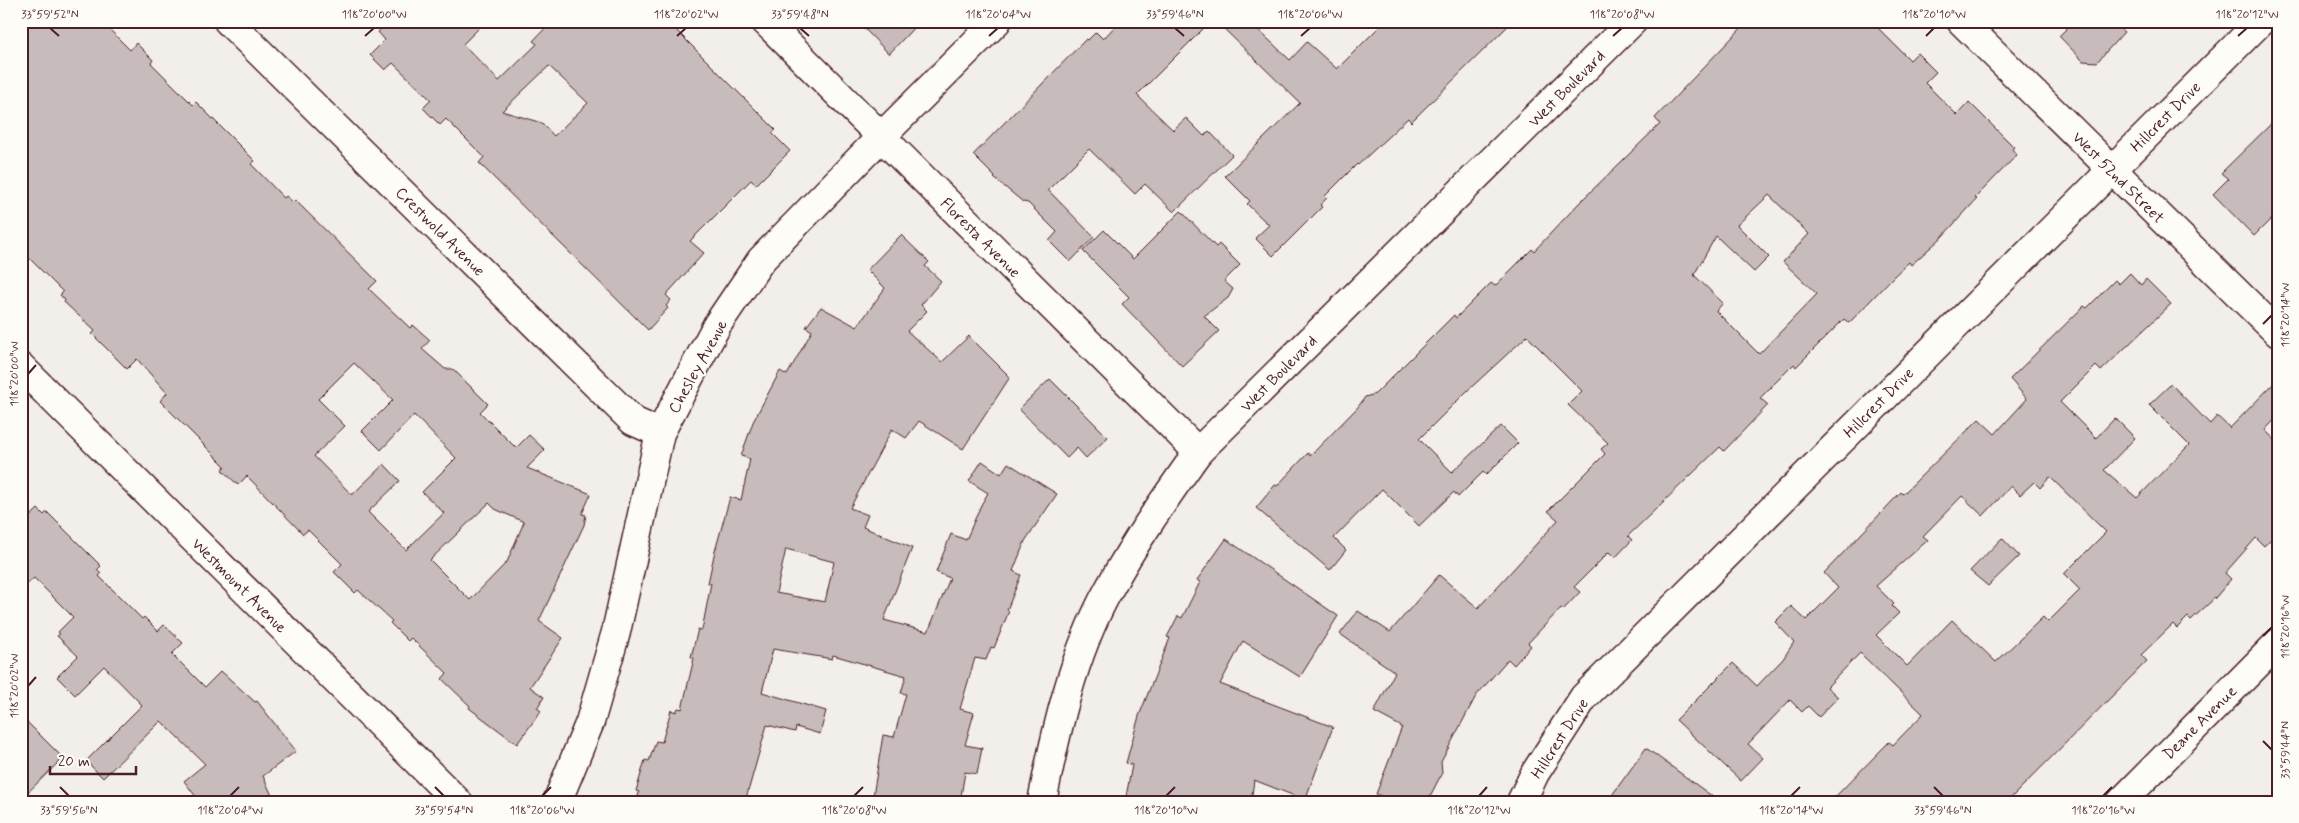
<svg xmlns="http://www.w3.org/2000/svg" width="2299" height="823" viewBox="0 0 2299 823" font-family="Mynerve,sans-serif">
<rect width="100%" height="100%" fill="#f2efeb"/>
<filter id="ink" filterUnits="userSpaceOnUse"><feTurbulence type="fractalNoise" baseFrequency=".02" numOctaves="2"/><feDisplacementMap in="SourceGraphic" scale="10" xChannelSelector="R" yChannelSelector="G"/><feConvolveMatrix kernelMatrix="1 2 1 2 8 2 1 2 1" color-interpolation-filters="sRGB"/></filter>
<g filter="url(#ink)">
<!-- building -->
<path fill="#c8bbbb" stroke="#4a1f2b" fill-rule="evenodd" d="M 21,21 L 101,21 L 130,50 L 136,43 L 153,60 L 151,63 L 193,105 L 196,102 L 255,161 L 251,164 L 284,198 L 286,196 L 293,202 L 295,200 L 377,281 L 369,289 L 410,328 L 413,325 L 430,340 L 422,349 L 445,369 L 453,369 L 488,404 L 480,412 L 516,448 L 529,435 L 545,450 L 527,468 L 591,494 L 582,514 L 586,515 L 584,525 L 539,621 L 563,638 L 530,687 L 544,697 L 537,708 L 541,711 L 517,744 L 469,708 L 470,706 L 442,679 L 447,673 L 411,638 L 408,641 L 390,623 L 392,621 L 358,590 L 355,593 L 334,572 L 342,564 L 308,530 L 303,534 L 247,476 L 238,485 L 222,470 L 225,466 L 160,401 L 167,393 L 137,359 L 127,369 L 92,334 L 95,331 L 64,302 L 65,300 L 60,295 L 63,292 L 21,250 ZM 354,363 L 393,400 L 362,431 L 381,450 L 414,415 L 456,458 L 422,492 L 444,513 L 406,550 L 368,512 L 400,481 L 384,464 L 352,495 L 314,456 L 345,426 L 318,399 ZM 489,503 L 495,509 L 524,522 L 507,562 L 470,600 L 430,560 Z
M 389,21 L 486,21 L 463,44 L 499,81 L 537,44 L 533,41 L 552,21 L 667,21 L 776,130 L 772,133 L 790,151 L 756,185 L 751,180 L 690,241 L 704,253 L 666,295 L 671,300 L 666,306 L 668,308 L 648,330 L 479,163 L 484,157 L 446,119 L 440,125 L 423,108 L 431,100 L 393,63 L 385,70 L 370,55 L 385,40 L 378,32 ZM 549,66 L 588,103 L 554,136 L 542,123 L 502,111 Z
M 857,21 L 920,21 L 889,54 Z
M 1120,21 L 1211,21 L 1137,95 L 1173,130 L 1186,118 L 1204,136 L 1209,131 L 1232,155 L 1174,212 L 1145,184 L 1135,194 L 1089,149 L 1048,190 L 1094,237 L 1070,262 L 1049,241 L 1057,232 L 1028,203 L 1023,202 L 994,178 L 995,177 L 973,155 L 1086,39 L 1088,40 L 1096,32 L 1103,39 Z
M 1216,21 L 1249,21 L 1290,60 L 1307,42 L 1337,69 L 1385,21 L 1513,21 L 1411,122 L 1408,118 L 1358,165 L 1357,164 L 1325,196 L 1327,198 L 1320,205 L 1322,207 L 1273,256 L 1255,238 L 1269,225 L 1247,204 L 1250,201 L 1225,176 L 1300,103 Z
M 1748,21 L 1871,21 L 1910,60 L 1917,53 L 1936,72 L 1925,83 L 1957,115 L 1969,102 L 2014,147 L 2012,149 L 2017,155 L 1975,198 L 1977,199 L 1940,239 L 1911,265 L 1909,262 L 1894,276 L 1849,323 L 1844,319 L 1796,367 L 1794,364 L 1760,398 L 1768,405 L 1724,451 L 1720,447 L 1628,536 L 1632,540 L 1615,558 L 1609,552 L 1574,587 L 1580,592 L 1563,610 L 1561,608 L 1528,643 L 1531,646 L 1514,665 L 1508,659 L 1476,696 L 1441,762 L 1442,773 L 1427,802 L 1396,802 L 1376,794 L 1402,727 L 1374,712 L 1395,672 L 1340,634 L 1358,611 L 1390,632 L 1439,575 L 1478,608 L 1558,520 L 1548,511 L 1605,454 L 1601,449 L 1608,443 L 1568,405 L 1582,391 L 1527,336 L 1465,393 L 1419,439 L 1452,472 L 1501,426 L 1518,443 L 1486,475 L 1483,472 L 1458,497 L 1454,492 L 1419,526 L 1382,489 L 1334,538 L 1346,550 L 1330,570 L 1256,508 L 1275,485 L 1277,486 L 1308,453 L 1310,456 L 1358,407 L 1365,397 L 1375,394 L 1454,315 L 1456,318 L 1491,283 L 1495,286 L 1532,249 L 1534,251 L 1580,202 L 1660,124 L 1655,118 ZM 1769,195 L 1809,234 L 1783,262 L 1817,294 L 1759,354 L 1716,311 L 1723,303 L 1694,275 L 1716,236 L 1754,272 L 1769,257 L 1737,225 Z
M 2074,21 L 2112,21 L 2124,32 L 2097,62 L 2083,61 L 2059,36 Z
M 2278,117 L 2278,212 L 2254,236 L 2213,194 L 2228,179 L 2221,173 Z
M 1181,211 L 1216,247 L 1219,244 L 1240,265 L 1224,281 L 1233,289 L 1228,298 L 1204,316 L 1219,331 L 1182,366 L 1122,304 L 1129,297 L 1083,251 L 1104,230 L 1133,259 Z
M 901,235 L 929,262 L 925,266 L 941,281 L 921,305 L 927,311 L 907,331 L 942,362 L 969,336 L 1010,377 L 963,449 L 919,421 L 906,438 L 892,429 L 850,508 L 868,515 L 863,527 L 912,548 L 884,620 L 928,632 L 950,578 L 936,572 L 951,534 L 966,540 L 981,505 L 988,493 L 969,481 L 982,461 L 1001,474 L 1008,463 L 1057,494 L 1025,541 L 1013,571 L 1021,575 L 1007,610 L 1009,611 L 994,648 L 991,647 L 986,660 L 975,658 L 960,709 L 974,713 L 965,745 L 982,748 L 977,774 L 965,772 L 960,802 L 907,802 L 873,796 L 883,735 L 894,737 L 906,694 L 901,693 L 906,676 L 833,655 L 832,659 L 773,649 L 762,692 L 826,711 L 820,734 L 796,727 L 795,732 L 767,725 L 745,802 L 637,802 L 639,792 L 636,791 L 645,760 L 649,761 L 656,741 L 662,742 L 671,710 L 676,712 L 678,708 L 682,709 L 694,658 L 691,657 L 698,629 L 702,630 L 711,583 L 708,583 L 714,555 L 730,497 L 741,500 L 750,459 L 741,456 L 753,422 L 780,371 L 787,375 L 812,331 L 806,327 L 821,307 L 857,327 L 885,288 L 867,270 ZM 786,549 L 834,562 L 825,602 L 776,593 Z
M 2130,273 L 2141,285 L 2146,279 L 2171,304 L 2101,371 L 2096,366 L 2060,402 L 2096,438 L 2115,418 L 2135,438 L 2104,470 L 2137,498 L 2189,445 L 2149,405 L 2171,384 L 2210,424 L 2217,416 L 2230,428 L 2278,379 L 2278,416 L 2265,430 L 2278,443 L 2278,532 L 2264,546 L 2256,538 L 2225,573 L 2231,579 L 2216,597 L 2191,620 L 2188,617 L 2177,628 L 2173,624 L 2141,655 L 2147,661 L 2007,802 L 1830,802 L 1889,742 L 1893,745 L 1923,714 L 1860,653 L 1827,687 L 1838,697 L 1819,717 L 1808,706 L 1802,712 L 1790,700 L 1748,744 L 1763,758 L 1741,781 L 1676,720 L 1733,663 L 1757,686 L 1783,659 L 1794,642 L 1775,622 L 1791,606 L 1806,620 L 1838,588 L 1824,573 L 1901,492 L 1903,494 L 1979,419 L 1995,434 L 2027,399 L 2010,379 L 2084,306 L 2087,308 L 2115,280 L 2119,284 ZM 2050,477 L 2106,532 L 2064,574 L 2080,590 L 2048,622 L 2043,617 L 1996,662 L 1952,620 L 1907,666 L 1876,635 L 1899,613 L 1892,606 L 1894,604 L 1876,586 L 1928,540 L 1923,536 L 1962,496 L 1983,516 L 2011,486 L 2020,495 L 2034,482 L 2040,488 Z
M 1050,379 L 1108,437 L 1086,458 L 1077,448 L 1067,458 L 1019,409 Z
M 38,509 L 44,515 L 47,512 L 101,566 L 97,570 L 101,574 L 99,576 L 142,619 L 144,617 L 158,631 L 164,625 L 183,643 L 172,654 L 205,687 L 221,671 L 255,702 L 257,701 L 296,751 L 263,776 L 275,802 L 200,802 L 184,781 L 205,764 L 161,721 L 103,778 L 86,761 L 142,705 L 104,666 L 75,695 L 57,677 L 78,656 L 57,636 L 60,634 L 58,632 L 73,617 L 34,578 L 21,590 L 21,525 Z
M 2002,538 L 2019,556 L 1988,586 L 1970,571 Z
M 1226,539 L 1338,616 L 1300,677 L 1243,641 L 1220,684 L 1333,727 L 1305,800 L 1254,780 L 1251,802 L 1125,802 L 1132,765 L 1126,763 L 1139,716 L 1170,638 L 1167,637 L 1178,616 L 1182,618 L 1200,582 L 1197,580 Z
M 21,716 L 63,758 L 21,799 Z
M 1646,748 L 1720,802 L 1607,802 Z"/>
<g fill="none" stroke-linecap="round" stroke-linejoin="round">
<!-- minor casing -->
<g stroke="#4a1f2b" stroke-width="31">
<path id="minor" d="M 228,21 L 633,421 L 660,433
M 765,21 L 1198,452
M 1961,21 L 2278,333
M 21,367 L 458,802
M 557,802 L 590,722 L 616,632 L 660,433 L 717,325 L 761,260 L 881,137 L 997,21
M 1521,802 L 1535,773 L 1584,697 L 2261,21
M 2121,802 L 2278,643"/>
</g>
<!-- tertiary casing -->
<g stroke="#4a1f2b" stroke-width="31">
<path id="tertiary" d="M 1042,802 C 1056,730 1073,654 1109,589 C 1135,541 1166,497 1198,452 L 1633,21"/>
</g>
<!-- minor -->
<use href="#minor" stroke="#fdfcf7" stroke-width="28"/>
<!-- tertiary -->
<use href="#tertiary" stroke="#fdfcf7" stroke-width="28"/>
</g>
</g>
<!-- ticks -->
<path fill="none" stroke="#4a1f2b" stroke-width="2" d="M 50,28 L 59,36M 800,28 L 809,36M 1175,28 L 1184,36M 365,36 L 374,28M 677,36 L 686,28M 989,36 L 998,28M 1301,36 L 1310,28M 1613,36 L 1622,28M 1926,36 L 1934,28M 2238,36 L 2247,28M 2263,324 L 2272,315M 28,374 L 36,365M 2263,636 L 2272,627M 28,686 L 36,677M 2263,741 L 2272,750M 60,787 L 69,796M 435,787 L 444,796M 1934,787 L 1943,796M 230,796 L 239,787M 542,796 L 551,787M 854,796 L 863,787M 1166,796 L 1175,787M 1479,796 L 1487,787M 1791,796 L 1800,787M 2103,796 L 2112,787"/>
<g text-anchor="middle" stroke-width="4.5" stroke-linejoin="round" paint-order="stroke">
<!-- street labels -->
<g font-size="16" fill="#4a1f2b" stroke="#fdfcf7">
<text transform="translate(1566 88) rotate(-45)" y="6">West Boulevard</text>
<text transform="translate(2165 116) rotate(-45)" y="6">Hillcrest Drive</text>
<text transform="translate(2119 177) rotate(45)" y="6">West 52nd Street</text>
<text transform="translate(441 231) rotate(45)" y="6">Crestwold Avenue</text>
<text transform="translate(981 237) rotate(45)" y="6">Floresta Avenue</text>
<text transform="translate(697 366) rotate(-61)" y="6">Chesley Avenue</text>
<text transform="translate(1278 373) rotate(-45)" y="6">West Boulevard</text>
<text transform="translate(1878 402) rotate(-45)" y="6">Hillcrest Drive</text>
<text transform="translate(240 585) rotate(45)" y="6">Westmount Avenue</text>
<text transform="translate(2199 722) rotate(-45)" y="6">Deane Avenue</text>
<text transform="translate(1559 738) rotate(-57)" y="6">Hillcrest Drive</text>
</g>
</g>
<!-- margin -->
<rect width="2299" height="823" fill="none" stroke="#fdfcf7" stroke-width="55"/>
<!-- scale -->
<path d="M50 766v8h86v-8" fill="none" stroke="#4a1f2b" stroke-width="2.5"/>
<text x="58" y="766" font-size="15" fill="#4a1f2b" stroke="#fdfcf7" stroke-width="4" paint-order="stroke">20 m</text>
<rect x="28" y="28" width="2244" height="768" fill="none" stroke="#4a1f2b" stroke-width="2"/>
<g font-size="12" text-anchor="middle" fill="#4a1f2b">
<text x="50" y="18">33°59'52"N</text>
<text x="374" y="18">118°20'00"W</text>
<text x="686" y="18">118°20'02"W</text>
<text x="800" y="18">33°59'48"N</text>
<text x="998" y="18">118°20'04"W</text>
<text x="1175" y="18">33°59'46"N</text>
<text x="1310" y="18">118°20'06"W</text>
<text x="1622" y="18">118°20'08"W</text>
<text x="1934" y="18">118°20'10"W</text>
<text x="2247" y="18">118°20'12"W</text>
<text transform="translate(2285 315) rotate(-90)" y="4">118°20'14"W</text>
<text transform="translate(14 374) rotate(-90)" y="4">118°20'00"W</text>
<text transform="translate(2285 627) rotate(-90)" y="4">118°20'16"W</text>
<text transform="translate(14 686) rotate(-90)" y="4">118°20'02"W</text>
<text transform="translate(2285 750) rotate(-90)" y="4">33°59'44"N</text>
<text x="69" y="814">33°59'56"N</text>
<text x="230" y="814">118°20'04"W</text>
<text x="444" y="814">33°59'54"N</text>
<text x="542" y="814">118°20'06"W</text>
<text x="854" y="814">118°20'08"W</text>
<text x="1166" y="814">118°20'10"W</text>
<text x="1479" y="814">118°20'12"W</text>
<text x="1791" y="814">118°20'14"W</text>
<text x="1943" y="814">33°59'46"N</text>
<text x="2103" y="814">118°20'16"W</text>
</g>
</svg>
